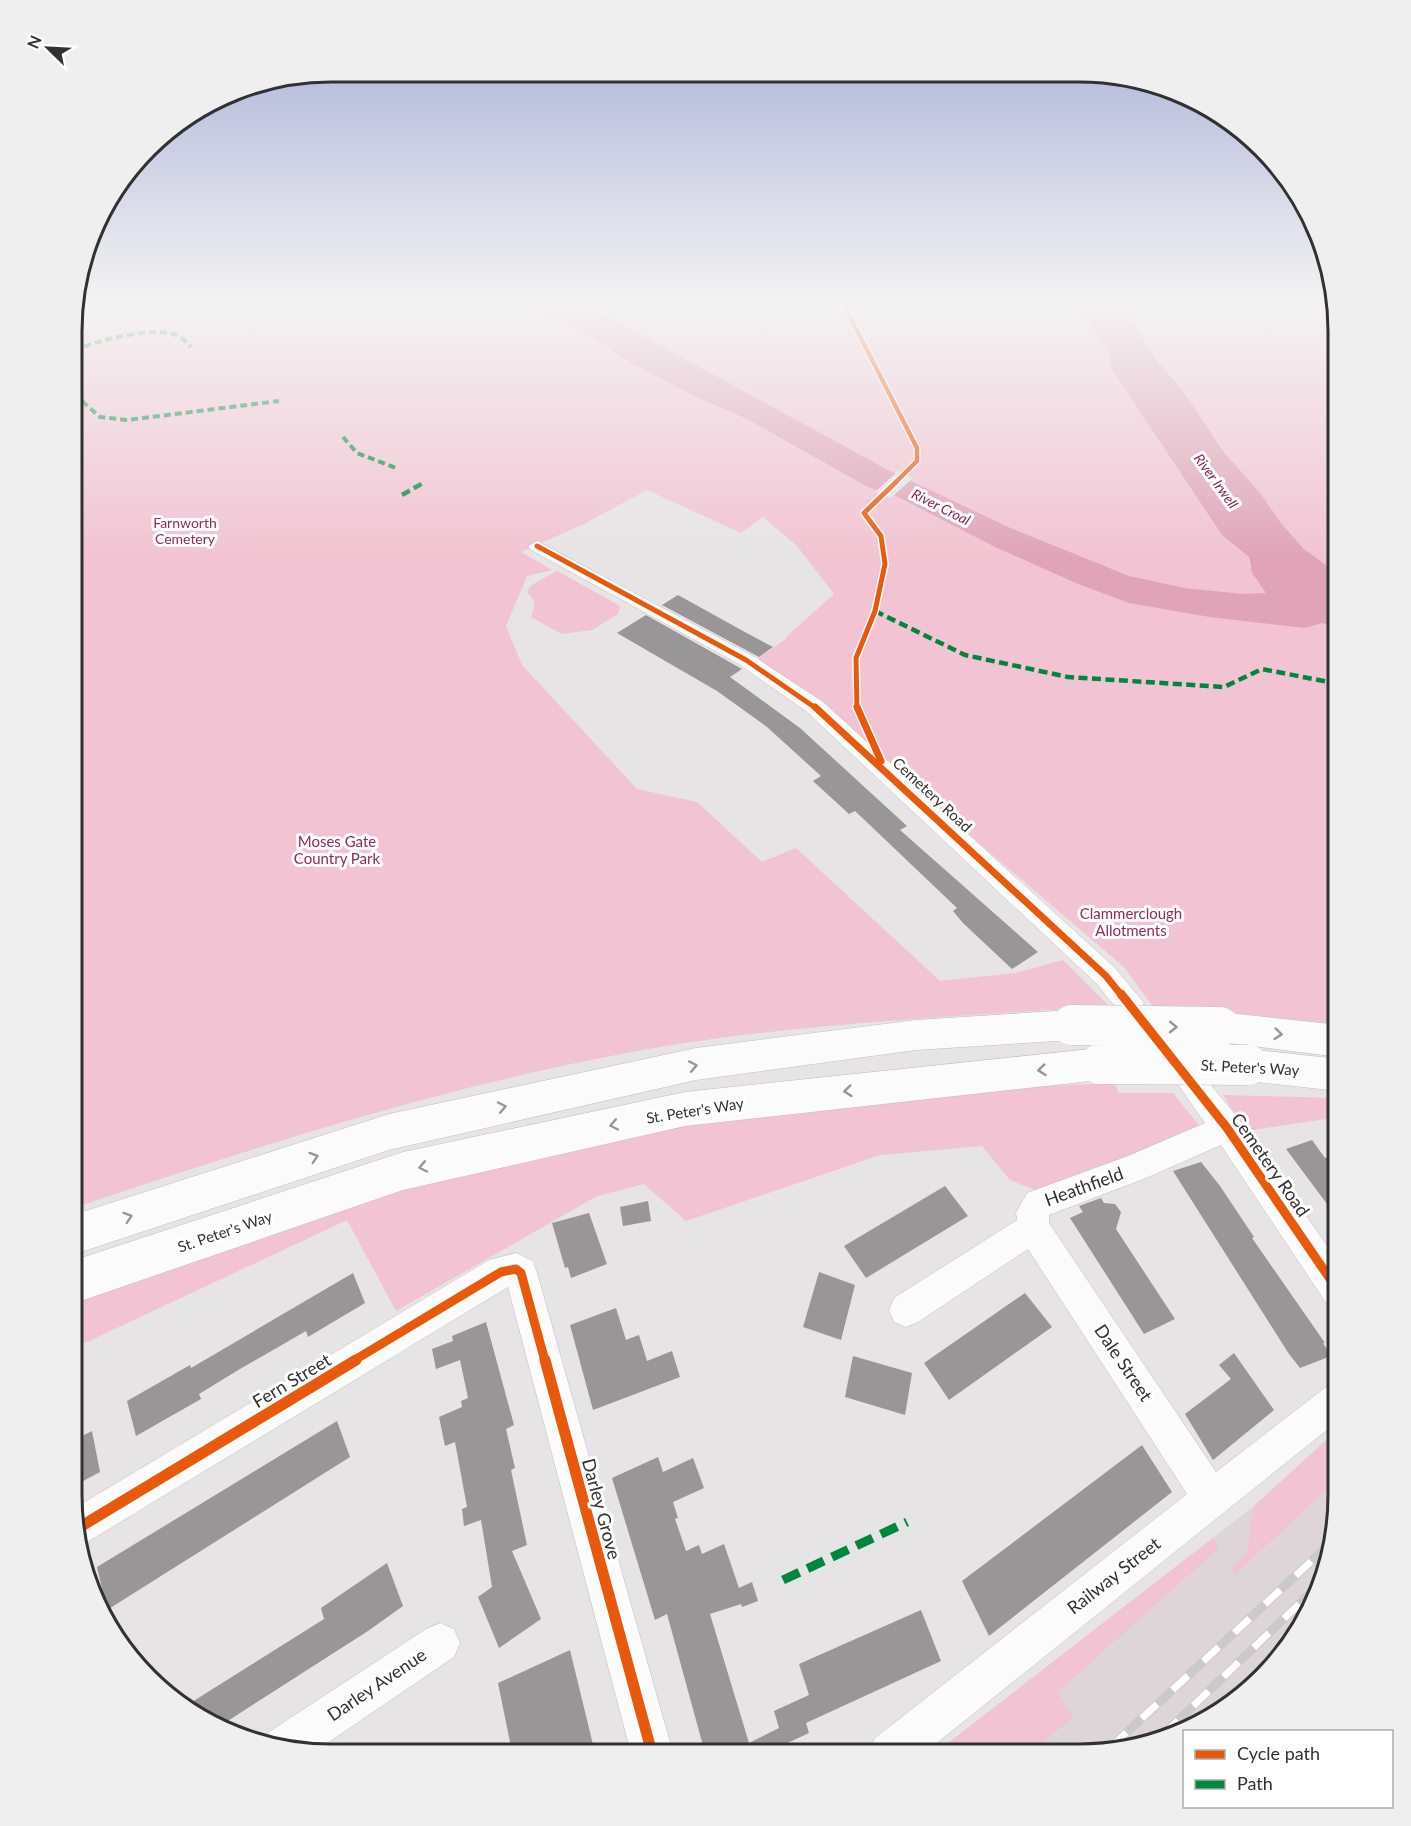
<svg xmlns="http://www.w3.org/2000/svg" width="1411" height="1826" viewBox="0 0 1411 1826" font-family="Lato,sans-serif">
<rect width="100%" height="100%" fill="#e6e4e5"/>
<!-- built -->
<path fill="#ddd5d7" d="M 1338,1429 L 1338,1512 L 1325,1578 L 1295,1639 L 1251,1689 L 1194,1727 L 1080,1754 L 934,1754 L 1254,1506 Z"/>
<!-- green -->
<path fill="#f2c3d2" d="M 74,305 L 1078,305 L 1093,324 L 1222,535 L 1249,557 C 1249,594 1308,620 1339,629 L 1339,1030 L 1159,1015 L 1124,967 L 890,767 L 757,659 L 786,639 L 785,638 L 834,594 L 797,546 L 763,517 L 741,533 L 647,490 L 586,523 L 521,552 L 552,570 L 527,576 L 506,626 L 522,665 L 637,789 L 697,802 L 762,862 L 796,848 L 940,981 L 1015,973 L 1063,960 L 1109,1006 C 952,1017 793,1023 637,1051 C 445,1086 258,1146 73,1208 Z
M 1122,305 L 1333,305 L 1339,331 L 1339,575 L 1303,548 L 1281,523 L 1261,494 L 1223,451 L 1181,388 L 1158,362 Z
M 557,571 L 620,606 L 618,614 L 592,630 L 562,634 L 531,617 C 535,607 537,600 527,593 L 530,586 Z
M 1114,1083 L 1119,1093 L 1173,1093 L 1201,1128 L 1040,1192 L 1010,1180 L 982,1146 L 880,1155 L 686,1221 L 644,1184 L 597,1196 L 396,1311 L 347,1220 L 72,1349 L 72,1303 L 337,1205 L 636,1129 L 952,1090 Z
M 1223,1095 L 1339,1098 L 1339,1117 L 1246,1131 Z
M 1338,1430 L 1338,1478 L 1235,1575 L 1231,1568 L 1247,1552 L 1254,1506 Z
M 1213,1538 L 1219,1548 L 1058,1692 L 1073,1717 L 1030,1754 L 934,1754 Z"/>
<!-- water -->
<path fill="#e0a3b8" d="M 528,305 L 586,305 L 888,470 L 1008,527 L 1129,576 L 1184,588 L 1243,594 L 1266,593 L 1252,573 L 1249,557 L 1222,535 L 1111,368 L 1110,353 L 1078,305 L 1122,305 L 1158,362 L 1181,388 L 1223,451 L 1261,494 L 1281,523 L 1303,548 L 1339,575 L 1339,629 L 1322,623 L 1305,628 L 1210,617 L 1129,603 L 1078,584 L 995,547 L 898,497 L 868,487 L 747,419 L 692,395 L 626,360 L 587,333 Z"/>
<!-- pier -->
<path fill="#e6e4e5" d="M 898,471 L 913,478 L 891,498 L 875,492 Z"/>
<!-- building -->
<path fill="#989697" d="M 678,595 L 743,631 L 773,647 L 759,657 L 662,605 Z
M 646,615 L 742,669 L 730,677 L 800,728 L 907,826 L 900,830 L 1038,952 L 1012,969 L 963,923 L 953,911 L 957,908 L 874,829 L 855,811 L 849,814 L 813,781 L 821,776 L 767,727 L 717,691 L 617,633 Z
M 1312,1140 L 1325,1158 L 1339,1153 L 1339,1220 L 1286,1149 Z
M 1201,1162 L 1220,1186 L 1254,1237 L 1252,1238 L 1325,1343 L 1323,1343 L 1331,1356 L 1300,1368 L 1289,1354 L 1173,1171 Z
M 945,1186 L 968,1216 L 866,1278 L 844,1246 Z
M 1101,1198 L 1104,1203 L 1115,1204 L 1121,1212 L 1116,1229 L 1175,1319 L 1144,1334 L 1070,1218 L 1083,1212 L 1079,1206 Z
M 648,1201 L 651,1221 L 623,1226 L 620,1207 Z
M 589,1213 L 607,1264 L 571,1278 L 568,1267 L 565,1268 L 552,1223 Z
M 819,1272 L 855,1285 L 841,1340 L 803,1327 Z
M 353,1273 L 365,1303 L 308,1337 L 306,1331 L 240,1369 L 199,1394 L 201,1399 L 136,1436 L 127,1401 L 190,1365 L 191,1368 Z
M 1025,1293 L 1052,1327 L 949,1400 L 924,1363 Z
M 616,1308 L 626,1340 L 639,1335 L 647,1361 L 672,1351 L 680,1377 L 593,1410 L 570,1325 Z
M 486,1322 L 514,1425 L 506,1429 L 515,1468 L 511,1470 L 527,1545 L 512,1551 L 541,1619 L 499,1648 L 478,1597 L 492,1587 L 481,1520 L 464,1526 L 462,1509 L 467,1507 L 455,1442 L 445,1446 L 439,1417 L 462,1407 L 461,1401 L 468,1398 L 460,1360 L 436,1369 L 432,1349 L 453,1341 L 452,1336 Z
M 1234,1353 L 1274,1410 L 1213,1460 L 1185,1414 L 1231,1379 L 1219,1365 Z
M 853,1356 L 912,1373 L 905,1415 L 845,1397 Z
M 337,1421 L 350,1457 L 107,1610 L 97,1567 Z
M 92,1431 L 100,1472 L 72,1487 L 72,1441 Z
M 1142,1445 L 1172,1492 L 989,1636 L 962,1581 Z
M 658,1457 L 663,1472 L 693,1458 L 704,1488 L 673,1502 L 678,1518 L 675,1519 L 686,1551 L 699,1545 L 702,1554 L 724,1544 L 739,1588 L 752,1582 L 758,1601 L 742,1607 L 741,1604 L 710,1614 L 749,1743 L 779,1728 L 774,1711 L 809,1695 L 799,1664 L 921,1610 L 941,1661 L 806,1723 L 809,1733 L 766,1753 L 705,1753 L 667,1614 L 655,1620 L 612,1478 Z
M 387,1563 L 403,1606 L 368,1631 L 223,1724 L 184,1707 L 324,1619 L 321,1608 Z
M 570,1650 L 595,1753 L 512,1752 L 498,1683 Z"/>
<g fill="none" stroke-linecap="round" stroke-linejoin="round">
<!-- street casing -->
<g stroke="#c0bebe" stroke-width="1">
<path id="street" d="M 537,541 L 753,656 L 823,702 L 1115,968 L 1144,1003 L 1140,1011 C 1119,1018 1109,998 1097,984 L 807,712 L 739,664 L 531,550 L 528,546 Z
M 1194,1073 L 1204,1077 L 1238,1118 L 1339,1263 L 1339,1308 L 1327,1304 L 1221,1145 L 1146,1178 L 1049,1215 L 1049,1223 L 1216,1472 L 1326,1387 L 1338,1381 L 1338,1421 L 923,1754 L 869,1753 L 875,1738 L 1187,1494 L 1028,1249 L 918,1322 L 906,1327 L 894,1322 L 889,1310 L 894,1298 L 1017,1220 L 1016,1213 L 1027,1193 L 1128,1156 L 1205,1123 L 1179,1086 L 1184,1077 Z
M 516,1253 L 533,1261 L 537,1273 L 673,1753 L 631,1753 L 508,1287 L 84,1544 L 75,1508 L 489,1260 Z
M 440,1623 L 454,1629 L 460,1643 L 454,1657 L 314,1752 L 298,1752 L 266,1740 L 269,1732 L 426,1629 Z"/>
</g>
<!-- highway casing -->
<g stroke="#c0bebe" stroke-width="1">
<path id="highway" d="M 1072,1010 L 1085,1014 L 1090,1025 L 1085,1036 L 1072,1040 L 916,1050 L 696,1080 L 389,1150 L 72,1255 L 73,1215 L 389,1114 L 696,1048 L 916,1020 Z
M 1220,1012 L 1339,1025 L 1339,1057 L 1220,1042 L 1207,1038 L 1202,1027 L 1207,1016 Z
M 1100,1048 L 1113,1053 L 1118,1064 L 1113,1075 L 1100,1080 L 685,1126 L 403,1190 L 72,1304 L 72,1261 L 403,1152 L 685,1092 Z
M 1248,1049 L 1339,1059 L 1339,1091 L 1248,1081 L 1235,1076 L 1230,1065 L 1235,1054 Z"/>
</g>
<!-- street -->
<use href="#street" fill="#fbfbfb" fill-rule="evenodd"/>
<!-- highway -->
<use href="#highway" fill="#fbfbfb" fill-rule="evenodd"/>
<!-- rail casing -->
<g stroke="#cbcaca" stroke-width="9">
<path id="rail" d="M 1163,1735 L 1325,1579
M 1111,1747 L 1333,1541"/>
</g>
<!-- rail -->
<use href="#rail" stroke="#fff" stroke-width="7" stroke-dasharray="21" stroke-linecap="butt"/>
<!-- highway-bridge casing -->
<g stroke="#c0bebe" stroke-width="41" stroke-linecap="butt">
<path id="highway-bridge" d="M 1072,1025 L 1220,1027
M 1100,1064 L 1248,1065"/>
</g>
<!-- highway-bridge -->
<use href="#highway-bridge" stroke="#fbfbfb" stroke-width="40"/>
<!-- quiet-far2 -->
<path stroke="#00873e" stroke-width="4" stroke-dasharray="7 4" stroke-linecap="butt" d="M 74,350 C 98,341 151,326 176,335 C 182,337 187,343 191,347
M 74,394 L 100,417 L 127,420 L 279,401
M 343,437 L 357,453 L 396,468"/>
<!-- quiet-far1 -->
<path stroke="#00873e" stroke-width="4.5" stroke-dasharray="9 4.5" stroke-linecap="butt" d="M 402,495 L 423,483
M 875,611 L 965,655 L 1068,677 L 1224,687 L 1262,669 L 1339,684"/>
<!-- quiet -->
<path stroke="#00873e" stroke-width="9" stroke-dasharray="18 9" stroke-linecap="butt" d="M 783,1580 L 907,1522"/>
<!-- cycleway-far4 casing -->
<g stroke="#fff" stroke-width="7">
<path id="cycleway-far4" d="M 844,305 L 917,448 L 917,461 L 895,483"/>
</g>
<!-- cycleway-far3 casing -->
<g stroke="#fff" stroke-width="8">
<path id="cycleway-far3" d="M 537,546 L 746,660 L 817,709
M 857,709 L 856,658 L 875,611 L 885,564 L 881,536 L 864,513 L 896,482"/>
</g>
<!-- cycleway-far2 casing -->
<g stroke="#fff" stroke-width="10">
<path id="cycleway-far2" d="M 815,707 L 1106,976 L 1122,996
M 857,707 L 881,761"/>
</g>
<!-- cycleway-far1 casing -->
<g stroke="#fff" stroke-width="13">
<path id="cycleway-far1" d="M 1121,994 L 1227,1128 L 1339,1292
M 353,1361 L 501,1272 L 516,1269 L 521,1273 L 545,1361"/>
</g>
<!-- cycleway casing -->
<g stroke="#fff" stroke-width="15">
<path id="cycleway" d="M 545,1360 L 652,1753
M 80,1527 L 356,1360"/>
</g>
<!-- cycleway-far4 -->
<use href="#cycleway-far4" stroke="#e8590c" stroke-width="4.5"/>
<!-- cycleway-far3 -->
<use href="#cycleway-far3" stroke="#e8590c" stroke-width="5"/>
<!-- cycleway-far2 -->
<use href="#cycleway-far2" stroke="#e8590c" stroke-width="7"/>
<!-- cycleway-far1 -->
<use href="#cycleway-far1" stroke="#e8590c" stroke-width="9"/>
<!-- cycleway -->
<use href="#cycleway" stroke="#e8590c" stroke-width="11"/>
</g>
<!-- one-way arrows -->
<defs><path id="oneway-chevron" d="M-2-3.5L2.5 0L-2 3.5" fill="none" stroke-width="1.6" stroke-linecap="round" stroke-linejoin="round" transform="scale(1.5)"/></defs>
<g stroke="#969696">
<use href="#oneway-chevron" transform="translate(1173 1027) rotate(1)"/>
<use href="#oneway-chevron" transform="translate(1278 1034) rotate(6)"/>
<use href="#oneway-chevron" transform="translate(693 1066) rotate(-11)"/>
<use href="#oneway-chevron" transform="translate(1042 1070) rotate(174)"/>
<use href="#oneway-chevron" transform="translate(848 1091) rotate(174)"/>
<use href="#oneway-chevron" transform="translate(502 1107) rotate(-12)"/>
<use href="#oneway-chevron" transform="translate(614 1125) rotate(168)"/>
<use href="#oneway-chevron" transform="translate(314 1157) rotate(-18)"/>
<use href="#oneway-chevron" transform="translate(423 1167) rotate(168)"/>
<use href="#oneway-chevron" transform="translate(128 1217) rotate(-18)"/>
</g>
<!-- sky -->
<linearGradient id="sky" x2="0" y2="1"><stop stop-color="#a5add5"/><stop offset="0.54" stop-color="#f4f3f3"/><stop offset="1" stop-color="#f4f3f3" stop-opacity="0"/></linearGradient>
<rect width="1411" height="561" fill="url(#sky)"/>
<g text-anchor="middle" stroke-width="6" stroke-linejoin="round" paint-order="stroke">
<!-- far-water labels -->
<g font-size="14" font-style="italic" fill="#85214c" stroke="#fff">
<text transform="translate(1216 481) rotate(54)" y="5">River Irwell</text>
<text transform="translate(941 507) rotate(27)" y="5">River Croal</text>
</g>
<!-- far-park labels -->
<g font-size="14" fill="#8f2b55" stroke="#fff">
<text x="185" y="528">Farnworth<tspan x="185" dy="16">Cemetery</tspan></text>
</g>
<!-- street labels -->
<g font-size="15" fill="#323131" stroke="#fff">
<text transform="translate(932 795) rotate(43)" y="5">Cemetery Road</text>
<text transform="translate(1250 1068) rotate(3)" y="5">St. Peter's Way</text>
<text transform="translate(695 1111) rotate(-9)" y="5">St. Peter's Way</text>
<text transform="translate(225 1232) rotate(-19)" y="5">St. Peter's Way</text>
</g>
<!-- park labels -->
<g font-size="15" fill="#8f2b55" stroke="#fff">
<text x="337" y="847">Moses Gate<tspan x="337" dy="17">Country Park</tspan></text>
<text x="1131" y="919">Clammerclough<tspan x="1131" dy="17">Allotments</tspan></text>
</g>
<!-- near-street labels -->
<g font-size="18" fill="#323131" stroke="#fff">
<text transform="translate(1270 1165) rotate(55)" y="6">Cemetery Road</text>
<text transform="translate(1084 1187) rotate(-20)" y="6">Heathfield</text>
<text transform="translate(1123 1363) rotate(56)" y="6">Dale Street</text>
<text transform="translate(292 1381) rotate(-31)" y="6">Fern Street</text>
<text transform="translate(601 1509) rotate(75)" y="6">Darley Grove</text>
<text transform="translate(1114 1576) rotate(-38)" y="6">Railway Street</text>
<text transform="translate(377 1685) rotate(-34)" y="6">Darley Avenue</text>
</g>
</g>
<!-- crop -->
<path d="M0 0H1411V1826H0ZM331 82H1079A249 249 0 0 1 1328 331V1495A249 249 0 0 1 1079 1744H331A249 249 0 0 1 82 1495V331A249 249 0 0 1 331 82Z" fill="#efefef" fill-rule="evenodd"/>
<path fill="none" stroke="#323131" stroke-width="3" d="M331 82H1079A249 249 0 0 1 1328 331V1495A249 249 0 0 1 1079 1744H331A249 249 0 0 1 82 1495V331A249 249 0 0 1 331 82Z"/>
<!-- legend -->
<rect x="1183" y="1730" width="210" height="78" fill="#ffffff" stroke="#adadad" stroke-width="1.5"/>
<rect x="1195" y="1750" width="30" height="9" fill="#e8590c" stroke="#adadad" stroke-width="1.5"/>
<text x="1237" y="1760" font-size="18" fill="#323131">Cycle path</text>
<rect x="1195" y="1780" width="30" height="9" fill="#00873e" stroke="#adadad" stroke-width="1.5"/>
<text x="1237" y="1790" font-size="18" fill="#323131">Path</text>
<!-- north arrow -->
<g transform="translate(48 48) rotate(294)" stroke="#ffffff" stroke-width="4.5" paint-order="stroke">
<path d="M0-4.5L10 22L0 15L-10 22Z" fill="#323131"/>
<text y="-9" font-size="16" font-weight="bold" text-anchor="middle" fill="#323131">N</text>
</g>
</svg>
